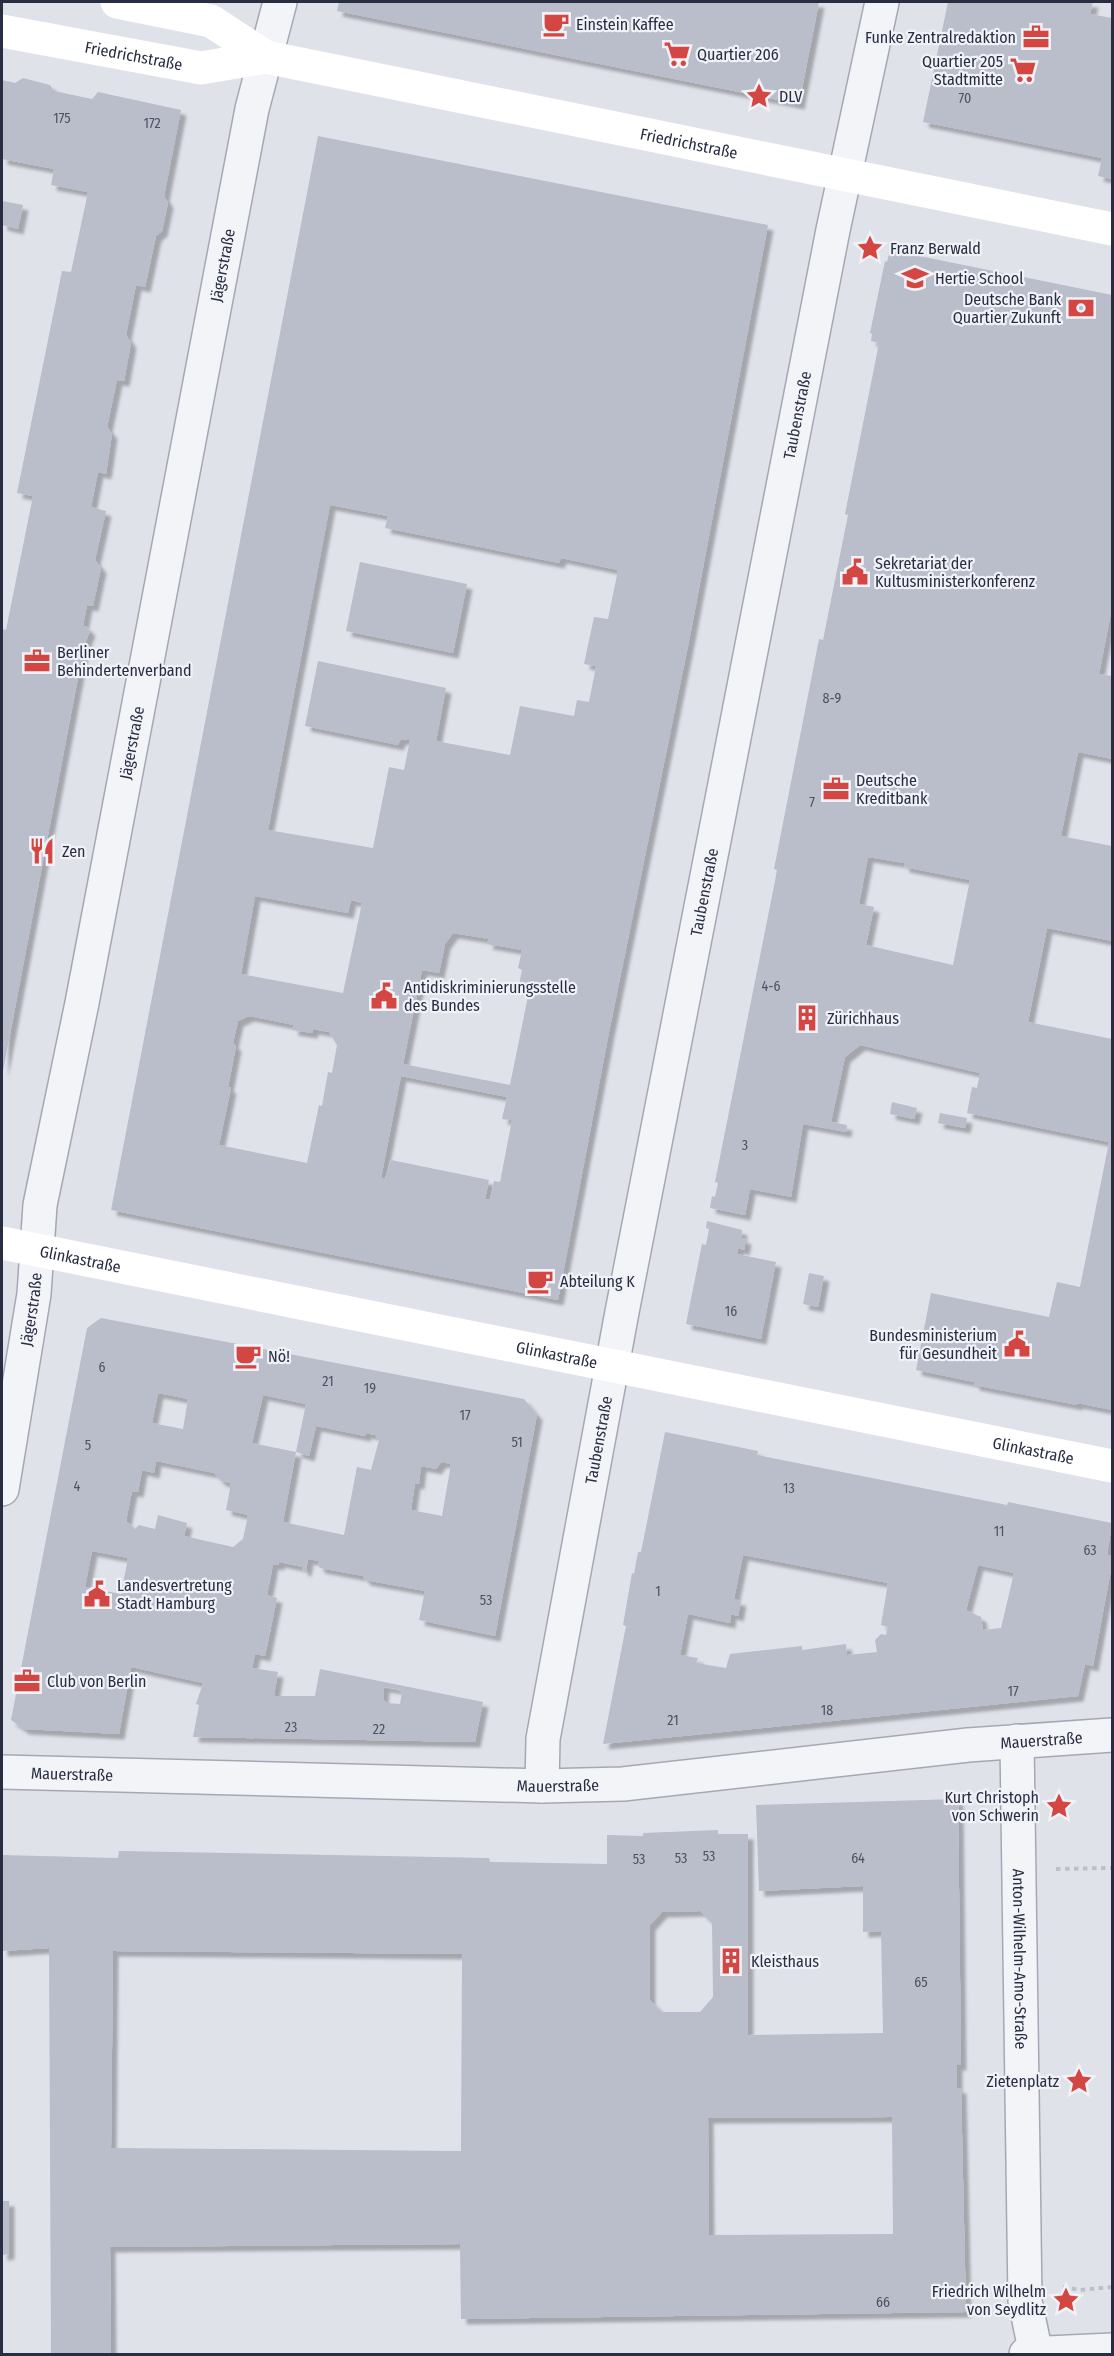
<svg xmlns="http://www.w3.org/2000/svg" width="1114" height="2356" viewBox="0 0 1114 2356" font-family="'Fira Sans Condensed',sans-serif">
<defs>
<filter id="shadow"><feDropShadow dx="5.5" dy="5.5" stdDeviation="1.5" flood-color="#0004"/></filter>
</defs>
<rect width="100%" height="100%" fill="#e0e2ea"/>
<!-- building -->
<path fill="#babdca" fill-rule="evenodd" filter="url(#shadow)" d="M 339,2 L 819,2 L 799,104 L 337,11 Z
M 948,2 L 1093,2 L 1090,14 L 1112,18 L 1112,179 L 1098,176 L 1102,158 L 923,122 Z
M 23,78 L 50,85 L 54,91 L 92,99 L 98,92 L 181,110 L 164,196 L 168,203 L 162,231 L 156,236 L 145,287 L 136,285 L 126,335 L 131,343 L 124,381 L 117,380 L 107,427 L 112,434 L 106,474 L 98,472 L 91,507 L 106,511 L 95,560 L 101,568 L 93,606 L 87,605 L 83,626 L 86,626 L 90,631 L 84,646 L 3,1071 L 2,629 L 6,630 L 33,496 L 17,493 L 62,271 L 71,272 L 88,192 L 51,185 L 54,169 L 2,159 L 2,80 L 15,83 Z
M 318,136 L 768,225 L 690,636 L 609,1032 L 558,1300 L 111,1210 ZM 330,505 L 388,516 L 385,528 L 559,563 L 561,558 L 618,570 L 608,619 L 594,617 L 584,664 L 596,666 L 589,702 L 577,700 L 574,716 L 520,706 L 510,755 L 436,741 L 446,688 L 318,661 L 305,726 L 398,745 L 401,739 L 410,740 L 404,770 L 389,767 L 373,848 L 268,830 ZM 255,896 L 348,913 L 351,900 L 362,903 L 343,993 L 241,974 ZM 453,933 L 489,939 L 487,944 L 522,950 L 518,968 L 522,970 L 518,989 L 529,991 L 510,1085 L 403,1064 L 422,970 L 439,973 L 445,944 ZM 249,1016 L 294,1025 L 292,1030 L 312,1033 L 313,1029 L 329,1032 L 337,1045 L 332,1073 L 328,1072 L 322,1106 L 319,1105 L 307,1163 L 219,1145 L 231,1088 L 228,1087 L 236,1046 L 233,1043 L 238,1021 ZM 401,1076 L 507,1097 L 502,1119 L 512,1120 L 500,1182 L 494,1181 L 490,1200 L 485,1199 L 489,1180 L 391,1160 L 385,1179 L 381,1178 Z
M 2,201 L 23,205 L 18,229 L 2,225 Z
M 890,250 L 1112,295 L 1112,607 L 1099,674 L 1112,676 L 1112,759 L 1078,752 L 1061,836 L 1112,846 L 1112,941 L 1047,928 L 1028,1022 L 1112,1039 L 1112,1410 L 1077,1403 L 1077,1405 L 974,1385 L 974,1382 L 916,1370 L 931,1293 L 1049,1317 L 1057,1282 L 1080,1287 L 1109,1142 L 967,1113 L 972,1087 L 977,1088 L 980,1073 L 860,1045 L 845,1057 L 831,1122 L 847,1125 L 846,1132 L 803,1124 L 791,1197 L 750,1189 L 745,1215 L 710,1208 L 712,1196 L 715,1197 L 718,1183 L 715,1182 L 774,886 L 777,870 L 774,869 L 819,639 L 823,640 L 848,515 L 845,514 L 879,343 L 871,341 L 872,334 L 870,333 L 885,261 L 887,262 ZM 868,857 L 904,863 L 904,867 L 970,880 L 953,965 L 866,945 L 874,907 L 859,904 Z
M 360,562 L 467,584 L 453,653 L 346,631 Z
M 892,1102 L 917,1108 L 914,1119 L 890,1114 Z
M 940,1113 L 967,1118 L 965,1128 L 938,1123 Z
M 707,1221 L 742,1230 L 741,1238 L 746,1239 L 744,1250 L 738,1248 L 737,1254 L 776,1262 L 761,1339 L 686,1324 L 702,1244 L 706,1245 L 709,1229 L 706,1228 Z
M 809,1273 L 824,1276 L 818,1307 L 803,1304 Z
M 101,1318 L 524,1399 L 537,1415 L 495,1636 L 419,1620 L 425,1591 L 365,1580 L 363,1576 L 320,1568 L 318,1565 L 319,1561 L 308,1559 L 306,1571 L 302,1570 L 303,1567 L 279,1562 L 279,1565 L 273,1564 L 267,1595 L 277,1598 L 265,1656 L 255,1654 L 252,1668 L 278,1672 L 274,1696 L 315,1696 L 320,1669 L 483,1702 L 475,1742 L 193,1737 L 199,1705 L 196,1704 L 203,1683 L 131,1667 L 119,1734 L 24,1729 L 11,1720 L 87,1328 ZM 158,1393 L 188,1399 L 183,1429 L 152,1423 ZM 263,1395 L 306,1404 L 296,1452 L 309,1456 L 316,1426 L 365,1436 L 366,1433 L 375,1435 L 379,1440 L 371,1470 L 357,1467 L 344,1535 L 283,1522 L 296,1452 L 252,1443 ZM 156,1461 L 214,1473 L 221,1481 L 231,1483 L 226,1510 L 248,1515 L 243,1539 L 233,1547 L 184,1536 L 187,1523 L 158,1515 L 155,1529 L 139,1525 L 135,1529 L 126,1521 L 132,1491 L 138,1492 L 142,1470 L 154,1473 ZM 441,1462 L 451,1464 L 442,1516 L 411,1510 L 415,1483 L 419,1484 L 421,1466 L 436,1469 ZM 92,1551 L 128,1558 L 121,1594 L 85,1587 ZM 384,1687 L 398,1689 L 402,1692 L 400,1704 L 387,1703 L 383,1699 Z
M 665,1432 L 758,1451 L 757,1455 L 1007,1505 L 1008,1502 L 1112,1523 L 1107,1555 L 1112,1556 L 1112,1564 L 1093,1666 L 1085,1664 L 1078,1696 L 603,1744 L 626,1626 L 623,1625 L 632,1573 L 634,1574 L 638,1552 L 641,1552 ZM 743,1555 L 888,1583 L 881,1625 L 888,1627 L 886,1635 L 881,1634 L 875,1640 L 877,1652 L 847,1655 L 846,1644 L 802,1650 L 802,1646 L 730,1654 L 726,1668 L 696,1663 L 698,1658 L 680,1655 L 688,1614 L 730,1623 L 731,1614 L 738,1616 L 741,1601 L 734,1599 ZM 978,1565 L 1014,1573 L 1001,1628 L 983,1630 L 981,1617 L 966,1610 Z
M 958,1799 L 961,2065 L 957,2065 L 957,2088 L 961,2088 L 966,2312 L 461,2319 L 460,2244 L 110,2247 L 111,2354 L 51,2354 L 49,1948 L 2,1951 L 2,1855 L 118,1858 L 119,1851 L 489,1858 L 490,1862 L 607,1864 L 607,1835 L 643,1836 L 643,1833 L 718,1830 L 718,1834 L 748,1834 L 748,2035 L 883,2033 L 881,1931 L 863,1932 L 863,1886 L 759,1891 L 756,1805 ZM 700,1911 L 712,1923 L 713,1997 L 700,2012 L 662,2012 L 650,2000 L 650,1925 L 662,1912 ZM 113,1951 L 462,1954 L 461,2151 L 111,2148 ZM 892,2117 L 893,2234 L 709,2235 L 708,2118 Z
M 2,2201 L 9,2201 L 9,2254 L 2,2255 Z"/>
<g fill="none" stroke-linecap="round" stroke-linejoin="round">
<!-- street casing -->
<g stroke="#a5a8b4" stroke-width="36">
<g id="street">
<path id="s1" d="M 2,1489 L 34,1294 L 40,1205 L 82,1003 L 252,109 L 280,2"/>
<path id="s2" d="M 1017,1741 L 1025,2301 L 1036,2354"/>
<path id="s3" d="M 2,1772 L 542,1786 L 623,1784 L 968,1745 L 1112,1735"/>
<path id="s4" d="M 542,1786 L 543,1739 L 622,1312 L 833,230 L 882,2"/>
<path d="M 1026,2354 L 1112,2350"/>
</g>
</g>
<!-- path -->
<path stroke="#bec0c9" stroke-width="4" stroke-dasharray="4.5 4.5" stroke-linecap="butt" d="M 1056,1869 L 1112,1868
M 1063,2287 L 1080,2290 L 1112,2287"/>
<!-- street -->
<use href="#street" stroke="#f3f4f8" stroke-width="33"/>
<!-- secondary -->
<g stroke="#fff" stroke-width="33">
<path d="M 117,2 L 211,21 L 266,57"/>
<path id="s5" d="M 2,31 L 201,68 L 266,57 L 1112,229"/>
<path id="s6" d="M 2,1243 L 1112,1466"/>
</g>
</g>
<!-- icons -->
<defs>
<g id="cafe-bare" transform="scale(2.07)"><path d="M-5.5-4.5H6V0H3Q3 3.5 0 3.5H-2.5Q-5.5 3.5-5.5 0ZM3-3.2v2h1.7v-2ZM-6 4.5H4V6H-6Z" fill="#d34641" stroke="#f0f2f7" stroke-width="2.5" paint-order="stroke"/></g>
<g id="office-bare" transform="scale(2.07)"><path d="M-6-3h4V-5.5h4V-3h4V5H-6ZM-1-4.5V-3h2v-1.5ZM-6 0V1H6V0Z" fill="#d34641" stroke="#f0f2f7" stroke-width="2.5" paint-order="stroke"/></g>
<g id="supermarket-bare" transform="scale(2.07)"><path d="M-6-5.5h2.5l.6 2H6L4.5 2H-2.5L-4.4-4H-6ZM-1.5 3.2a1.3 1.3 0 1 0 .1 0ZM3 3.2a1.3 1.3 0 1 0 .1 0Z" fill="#d34641" stroke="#f0f2f7" stroke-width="2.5" paint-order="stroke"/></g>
<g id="sight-bare" transform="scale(2.07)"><path d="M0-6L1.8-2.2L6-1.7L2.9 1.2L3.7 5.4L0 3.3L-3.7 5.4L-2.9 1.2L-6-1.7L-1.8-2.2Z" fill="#d34641" stroke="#f0f2f7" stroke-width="2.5" paint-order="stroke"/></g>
<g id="university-bare" transform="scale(2.07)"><path d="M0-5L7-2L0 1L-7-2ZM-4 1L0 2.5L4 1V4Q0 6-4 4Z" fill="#d34641" stroke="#f0f2f7" stroke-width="2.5" paint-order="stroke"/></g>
<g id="bank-bare" transform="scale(2.07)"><path d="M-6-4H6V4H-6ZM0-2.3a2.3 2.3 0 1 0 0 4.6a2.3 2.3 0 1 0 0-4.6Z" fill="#d34641" stroke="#f0f2f7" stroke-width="2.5" paint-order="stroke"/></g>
<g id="civic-bare" transform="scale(2.07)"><path d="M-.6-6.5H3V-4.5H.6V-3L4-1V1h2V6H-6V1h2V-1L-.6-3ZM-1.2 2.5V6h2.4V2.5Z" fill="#d34641" stroke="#f0f2f7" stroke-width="2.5" paint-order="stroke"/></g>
<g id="restaurant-bare" transform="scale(2.07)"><path d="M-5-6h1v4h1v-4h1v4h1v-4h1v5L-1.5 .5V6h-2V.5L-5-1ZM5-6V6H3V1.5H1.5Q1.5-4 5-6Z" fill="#d34641" stroke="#f0f2f7" stroke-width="2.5" paint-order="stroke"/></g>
<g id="building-bare" transform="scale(2.07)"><path d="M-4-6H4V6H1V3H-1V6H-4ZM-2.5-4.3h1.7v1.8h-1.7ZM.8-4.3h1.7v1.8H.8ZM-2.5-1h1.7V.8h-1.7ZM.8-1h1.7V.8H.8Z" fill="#d34641" stroke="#f0f2f7" stroke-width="2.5" paint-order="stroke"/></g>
</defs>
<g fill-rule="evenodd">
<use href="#cafe-bare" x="556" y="24"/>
<use href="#office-bare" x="1036" y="37"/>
<use href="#supermarket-bare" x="677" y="54"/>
<use href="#supermarket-bare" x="1023" y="70"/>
<use href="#sight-bare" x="759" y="96"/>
<use href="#sight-bare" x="870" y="248"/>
<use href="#university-bare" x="915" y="278"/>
<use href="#bank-bare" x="1081" y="308"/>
<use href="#civic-bare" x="855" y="572"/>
<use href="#office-bare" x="37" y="661"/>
<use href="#office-bare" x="836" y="789"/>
<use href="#restaurant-bare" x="42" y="851"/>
<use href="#civic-bare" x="384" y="996"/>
<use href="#building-bare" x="807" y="1018"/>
<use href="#cafe-bare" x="540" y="1281"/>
<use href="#civic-bare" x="1017" y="1344"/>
<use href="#cafe-bare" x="248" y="1356"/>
<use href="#civic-bare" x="97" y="1594"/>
<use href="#office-bare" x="27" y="1681"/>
<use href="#sight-bare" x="1059" y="1806"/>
<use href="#building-bare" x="731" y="1961"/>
<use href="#sight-bare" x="1079" y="2081"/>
<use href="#sight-bare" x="1066" y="2300"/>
</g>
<g text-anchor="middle" stroke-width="4.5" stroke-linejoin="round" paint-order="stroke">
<!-- number labels -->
<g font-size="14" fill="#4c5164">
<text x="965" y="103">70</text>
<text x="62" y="123">175</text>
<text x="152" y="128">172</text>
<text x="832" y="703">8-9</text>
<text x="812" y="807">7</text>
<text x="771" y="991">4-6</text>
<text x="745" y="1150">3</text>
<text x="731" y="1316">16</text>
<text x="102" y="1372">6</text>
<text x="328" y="1386">21</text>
<text x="370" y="1393">19</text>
<text x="465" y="1420">17</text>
<text x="517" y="1447">51</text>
<text x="88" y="1450">5</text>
<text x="77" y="1491">4</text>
<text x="789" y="1493">13</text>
<text x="999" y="1536">11</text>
<text x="1090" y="1555">63</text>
<text x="658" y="1596">1</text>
<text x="486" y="1605">53</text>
<text x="1013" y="1696">17</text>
<text x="827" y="1715">18</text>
<text x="673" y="1725">21</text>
<text x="291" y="1732">23</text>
<text x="379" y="1734">22</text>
<text x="709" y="1861">53</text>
<text x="681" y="1863">53</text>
<text x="858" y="1863">64</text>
<text x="639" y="1864">53</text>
<text x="921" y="1987">65</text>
<text x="883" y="2307">66</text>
</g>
<!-- poi labels -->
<g font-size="16" fill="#282d42" stroke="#f0f2f7" text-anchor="start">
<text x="576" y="30">Einstein Kaffee</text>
<text x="1016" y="43" text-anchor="end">Funke Zentralredaktion</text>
<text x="697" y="60">Quartier 206</text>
<text x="1003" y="67" text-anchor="end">Quartier 205<tspan x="1003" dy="18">Stadtmitte</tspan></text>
<text x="779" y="102">DLV</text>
<text x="890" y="254">Franz Berwald</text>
<text x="935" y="284">Hertie School</text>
<text x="1061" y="305" text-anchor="end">Deutsche Bank<tspan x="1061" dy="18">Quartier Zukunft</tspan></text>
<text x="875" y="569">Sekretariat der<tspan x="875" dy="18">Kultusministerkonferenz</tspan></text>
<text x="57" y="658">Berliner<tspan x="57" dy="18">Behindertenverband</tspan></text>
<text x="856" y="786">Deutsche<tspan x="856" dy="18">Kreditbank</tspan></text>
<text x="62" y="857">Zen</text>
<text x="404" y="993">Antidiskriminierungsstelle<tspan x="404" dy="18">des Bundes</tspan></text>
<text x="827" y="1024">Zürichhaus</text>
<text x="560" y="1287">Abteilung K</text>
<text x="997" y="1341" text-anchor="end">Bundesministerium<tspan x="997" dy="18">für Gesundheit</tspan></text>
<text x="268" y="1362">Nö!</text>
<text x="117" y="1591">Landesvertretung<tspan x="117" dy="18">Stadt Hamburg</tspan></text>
<text x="47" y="1687">Club von Berlin</text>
<text x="1039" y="1803" text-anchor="end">Kurt Christoph<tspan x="1039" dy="18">von Schwerin</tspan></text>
<text x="751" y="1967">Kleisthaus</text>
<text x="1059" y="2087" text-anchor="end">Zietenplatz</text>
<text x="1046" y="2297" text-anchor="end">Friedrich Wilhelm<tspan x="1046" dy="18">von Seydlitz</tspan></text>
</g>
<!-- street labels -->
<g font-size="16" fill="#282d42" stroke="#f0f2f7">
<text dy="6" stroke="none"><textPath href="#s5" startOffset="134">Friedrichstraße</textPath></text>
<text dy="6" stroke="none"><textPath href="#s5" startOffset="700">Friedrichstraße</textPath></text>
<text dy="6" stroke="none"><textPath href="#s1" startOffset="1244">Jägerstraße</textPath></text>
<text dy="6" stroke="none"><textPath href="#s4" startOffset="1395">Taubenstraße</textPath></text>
<text dy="6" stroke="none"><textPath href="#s1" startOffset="758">Jägerstraße</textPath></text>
<text dy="6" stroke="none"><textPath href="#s4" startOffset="909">Taubenstraße</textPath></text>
<text dy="6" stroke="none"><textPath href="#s6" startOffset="80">Glinkastraße</textPath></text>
<text dy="6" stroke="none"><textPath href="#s1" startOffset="182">Jägerstraße</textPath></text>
<text dy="6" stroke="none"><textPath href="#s6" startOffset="566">Glinkastraße</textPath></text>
<text dy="6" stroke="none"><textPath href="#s4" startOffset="351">Taubenstraße</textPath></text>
<text dy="6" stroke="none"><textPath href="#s6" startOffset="1052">Glinkastraße</textPath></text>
<text dy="6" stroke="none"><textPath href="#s3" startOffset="1042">Mauerstraße</textPath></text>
<text dy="6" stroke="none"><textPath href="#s3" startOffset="70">Mauerstraße</textPath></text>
<text dy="6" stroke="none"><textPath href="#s3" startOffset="556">Mauerstraße</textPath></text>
<text dy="6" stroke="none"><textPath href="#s2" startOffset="218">Anton-Wilhelm-Amo-Straße</textPath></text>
</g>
</g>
<!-- border -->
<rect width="1114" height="2356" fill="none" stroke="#282d42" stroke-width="6"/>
</svg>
